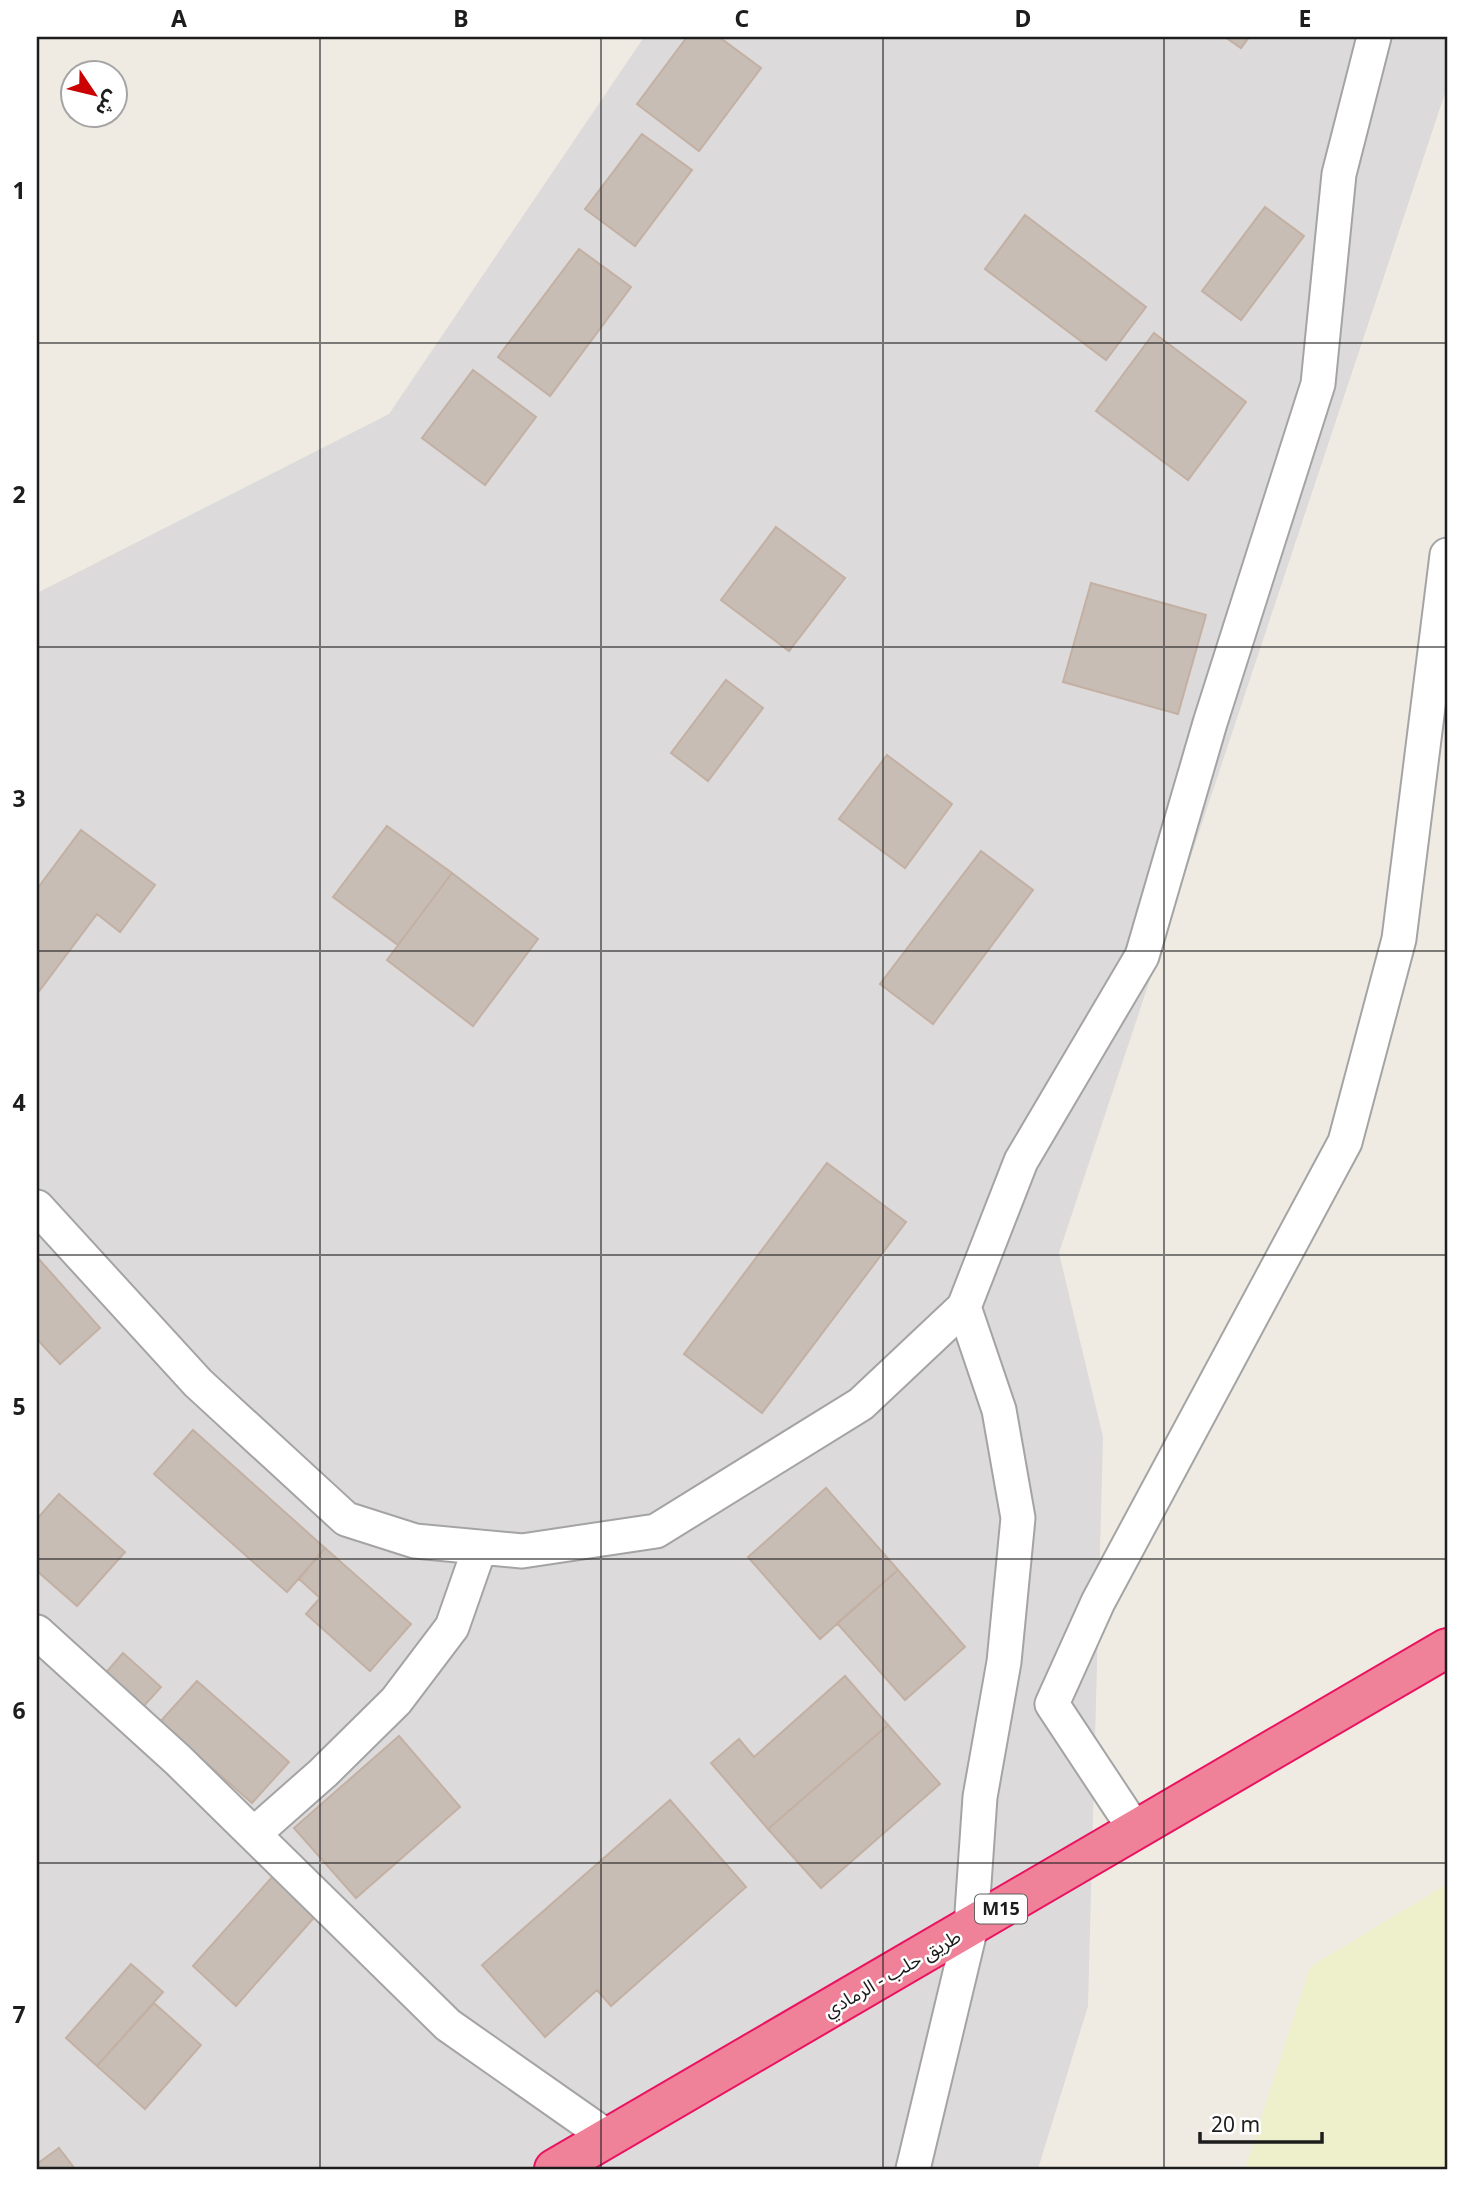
<svg xmlns="http://www.w3.org/2000/svg" width="1484" height="2206" viewBox="0 0 1484 2206" font-family="'Noto Sans','Noto Sans Arabic',sans-serif">
<rect width="100%" height="100%" fill="#f0ebe2"/>
<!-- residential -->
<path fill="#dcdada" d="M 644,37 L 1447,37 L 1447,87 L 1059,1253 L 1103,1437 L 1088,2006 L 1038,2169 L 37,2169 L 37,593 L 389,414 Z"/>
<!-- farmland -->
<path fill="#eef0cb" d="M 1447,1884 L 1447,2169 L 1245,2169 L 1310,1967 Z"/>
<!-- building -->
<path fill="#c8bdb5" stroke="#c3b0a3" stroke-width="2" d="M 687,37 L 719,37 L 761,68 L 699,151 L 637,104 Z
M 1225,37 L 1249,37 L 1241,48 Z
M 642,134 L 692,170 L 635,246 L 585,209 Z
M 1265,207 L 1304,236 L 1241,320 L 1202,291 Z
M 1025,215 L 1146,307 L 1106,360 L 985,269 Z
M 579,249 L 631,287 L 550,396 L 498,357 Z
M 1154,333 L 1246,402 L 1188,480 L 1096,411 Z
M 473,370 L 536,417 L 485,485 L 422,438 Z
M 776,527 L 845,578 L 789,651 L 721,600 Z
M 1091,583 L 1206,615 L 1178,714 L 1063,682 Z
M 726,680 L 763,708 L 708,781 L 671,753 Z
M 887,755 L 952,804 L 905,868 L 839,819 Z
M 387,826 L 452,873 L 398,945 L 333,897 Z
M 81,830 L 155,885 L 120,932 L 97,914 L 37,994 L 37,889 Z
M 981,851 L 1033,890 L 933,1024 L 880,984 Z
M 452,873 L 538,939 L 473,1026 L 387,960 Z
M 827,1163 L 906,1222 L 762,1413 L 684,1354 Z
M 37,1257 L 100,1328 L 60,1364 L 37,1339 Z
M 193,1430 L 325,1548 L 287,1592 L 154,1474 Z
M 826,1488 L 898,1570 L 820,1639 L 748,1557 Z
M 59,1494 L 125,1552 L 77,1606 L 37,1571 L 37,1519 Z
M 325,1548 L 411,1624 L 370,1671 L 306,1614 L 320,1598 L 299,1579 Z
M 898,1570 L 965,1647 L 905,1700 L 837,1623 Z
M 123,1653 L 161,1687 L 141,1709 L 103,1676 Z
M 845,1676 L 888,1725 L 768,1829 L 711,1763 L 739,1739 L 754,1757 Z
M 197,1681 L 289,1762 L 252,1803 L 160,1722 Z
M 888,1725 L 940,1784 L 821,1888 L 768,1829 Z
M 399,1736 L 460,1807 L 356,1898 L 294,1828 Z
M 670,1800 L 746,1887 L 611,2006 L 597,1990 L 545,2037 L 482,1965 Z
M 274,1875 L 318,1913 L 236,2006 L 193,1966 Z
M 131,1964 L 163,1992 L 97,2066 L 66,2038 Z
M 154,2003 L 201,2045 L 145,2109 L 97,2066 Z
M 59,2148 L 75,2169 L 37,2169 L 37,2164 Z"/>
<g fill="none" stroke-linecap="round" stroke-linejoin="round">
<!-- street casing -->
<g stroke="#a4a4a4" stroke-width="37">
<path id="street" d="M 37,1207 L 198,1383 L 346,1519 L 415,1541 L 522,1551 L 656,1531 L 861,1404 L 964,1307
M 37,1632 L 178,1760 L 448,2025 L 609,2138
M 1136,1831 L 1052,1704 L 1098,1602 L 1345,1142 L 1399,939 L 1447,555
M 254,1834 L 323,1773 L 396,1701 L 452,1627 L 480,1547
M 913,2169 L 971,1927 L 980,1797 L 1004,1662 L 1018,1518 L 999,1410 L 964,1307 L 1021,1161 L 1142,956 L 1210,723 L 1318,384 L 1339,174 L 1374,37"/>
</g>
<!-- highway casing -->
<g stroke="#e91360" stroke-width="42">
<path id="highway" d="M 554,2169 L 1447,1648"/>
</g>
<!-- street -->
<use href="#street" stroke="#fff" stroke-width="33"/>
<!-- highway -->
<use href="#highway" stroke="#ef8298" stroke-width="38"/>
</g>
<!-- grid -->
<path fill="none" stroke="#1d1d1d" stroke-width="2" stroke-opacity="0.55" d="M 320,37 L 320,2169M 601,37 L 601,2169M 883,37 L 883,2169M 1164,37 L 1164,2169M 37,343 L 1447,343M 37,647 L 1447,647M 37,951 L 1447,951M 37,1255 L 1447,1255M 37,1559 L 1447,1559M 37,1863 L 1447,1863"/>
<g text-anchor="middle" stroke-width="5" stroke-linejoin="round" paint-order="stroke">
<!-- shield labels -->
<rect fill="#fff" stroke="#616161" stroke-width="2" x="975" y="1894.5" width="52" height="29" rx="5"/>
<g font-size="18" font-weight="bold" fill="#1d1d1d">
<text x="1001" y="1915">M15</text>
</g>
<!-- street labels -->
<g font-size="19" fill="#1d1d1d" stroke="#fff">
<text transform="translate(892 1973) rotate(-30)" y="7">طريق حلب - الرمادي</text>
</g>
</g>
<!-- border -->
<rect width="1484" height="2206" fill="none" stroke="#ffffff" stroke-width="77"/>
<!-- north arrow -->
<g transform="translate(94 94) rotate(125)"><circle r="33" fill="#ffffff" stroke="#a5a5a5" stroke-width="2"/>
<path d="M0-5L12 26L0 18L-12 26Z" fill="#cb0003"/>
<text y="-10" font-size="19" font-weight="bold" text-anchor="middle" fill="#1d1d1d">ش</text>
</g>
<!-- scale -->
<path d="M1200 2132v10h122v-10" fill="none" stroke="#1d1d1d" stroke-width="3.5"/>
<text x="1211" y="2132" font-size="21" fill="#1d1d1d" stroke="#ffffff" stroke-width="5" paint-order="stroke">20 m</text>
<rect x="38" y="38" width="1408" height="2130" fill="none" stroke="#1d1d1d" stroke-width="2.5"/>
<g font-size="23" text-anchor="middle" font-weight="bold" fill="#1d1d1d">
<text x="179" y="27">A</text>
<text x="461" y="27">B</text>
<text x="742" y="27">C</text>
<text x="1023" y="27">D</text>
<text x="1305" y="27">E</text>
<text x="19" y="199">1</text>
<text x="19" y="503">2</text>
<text x="19" y="807">3</text>
<text x="19" y="1111">4</text>
<text x="19" y="1415">5</text>
<text x="19" y="1719">6</text>
<text x="19" y="2023">7</text>
</g>
</svg>
